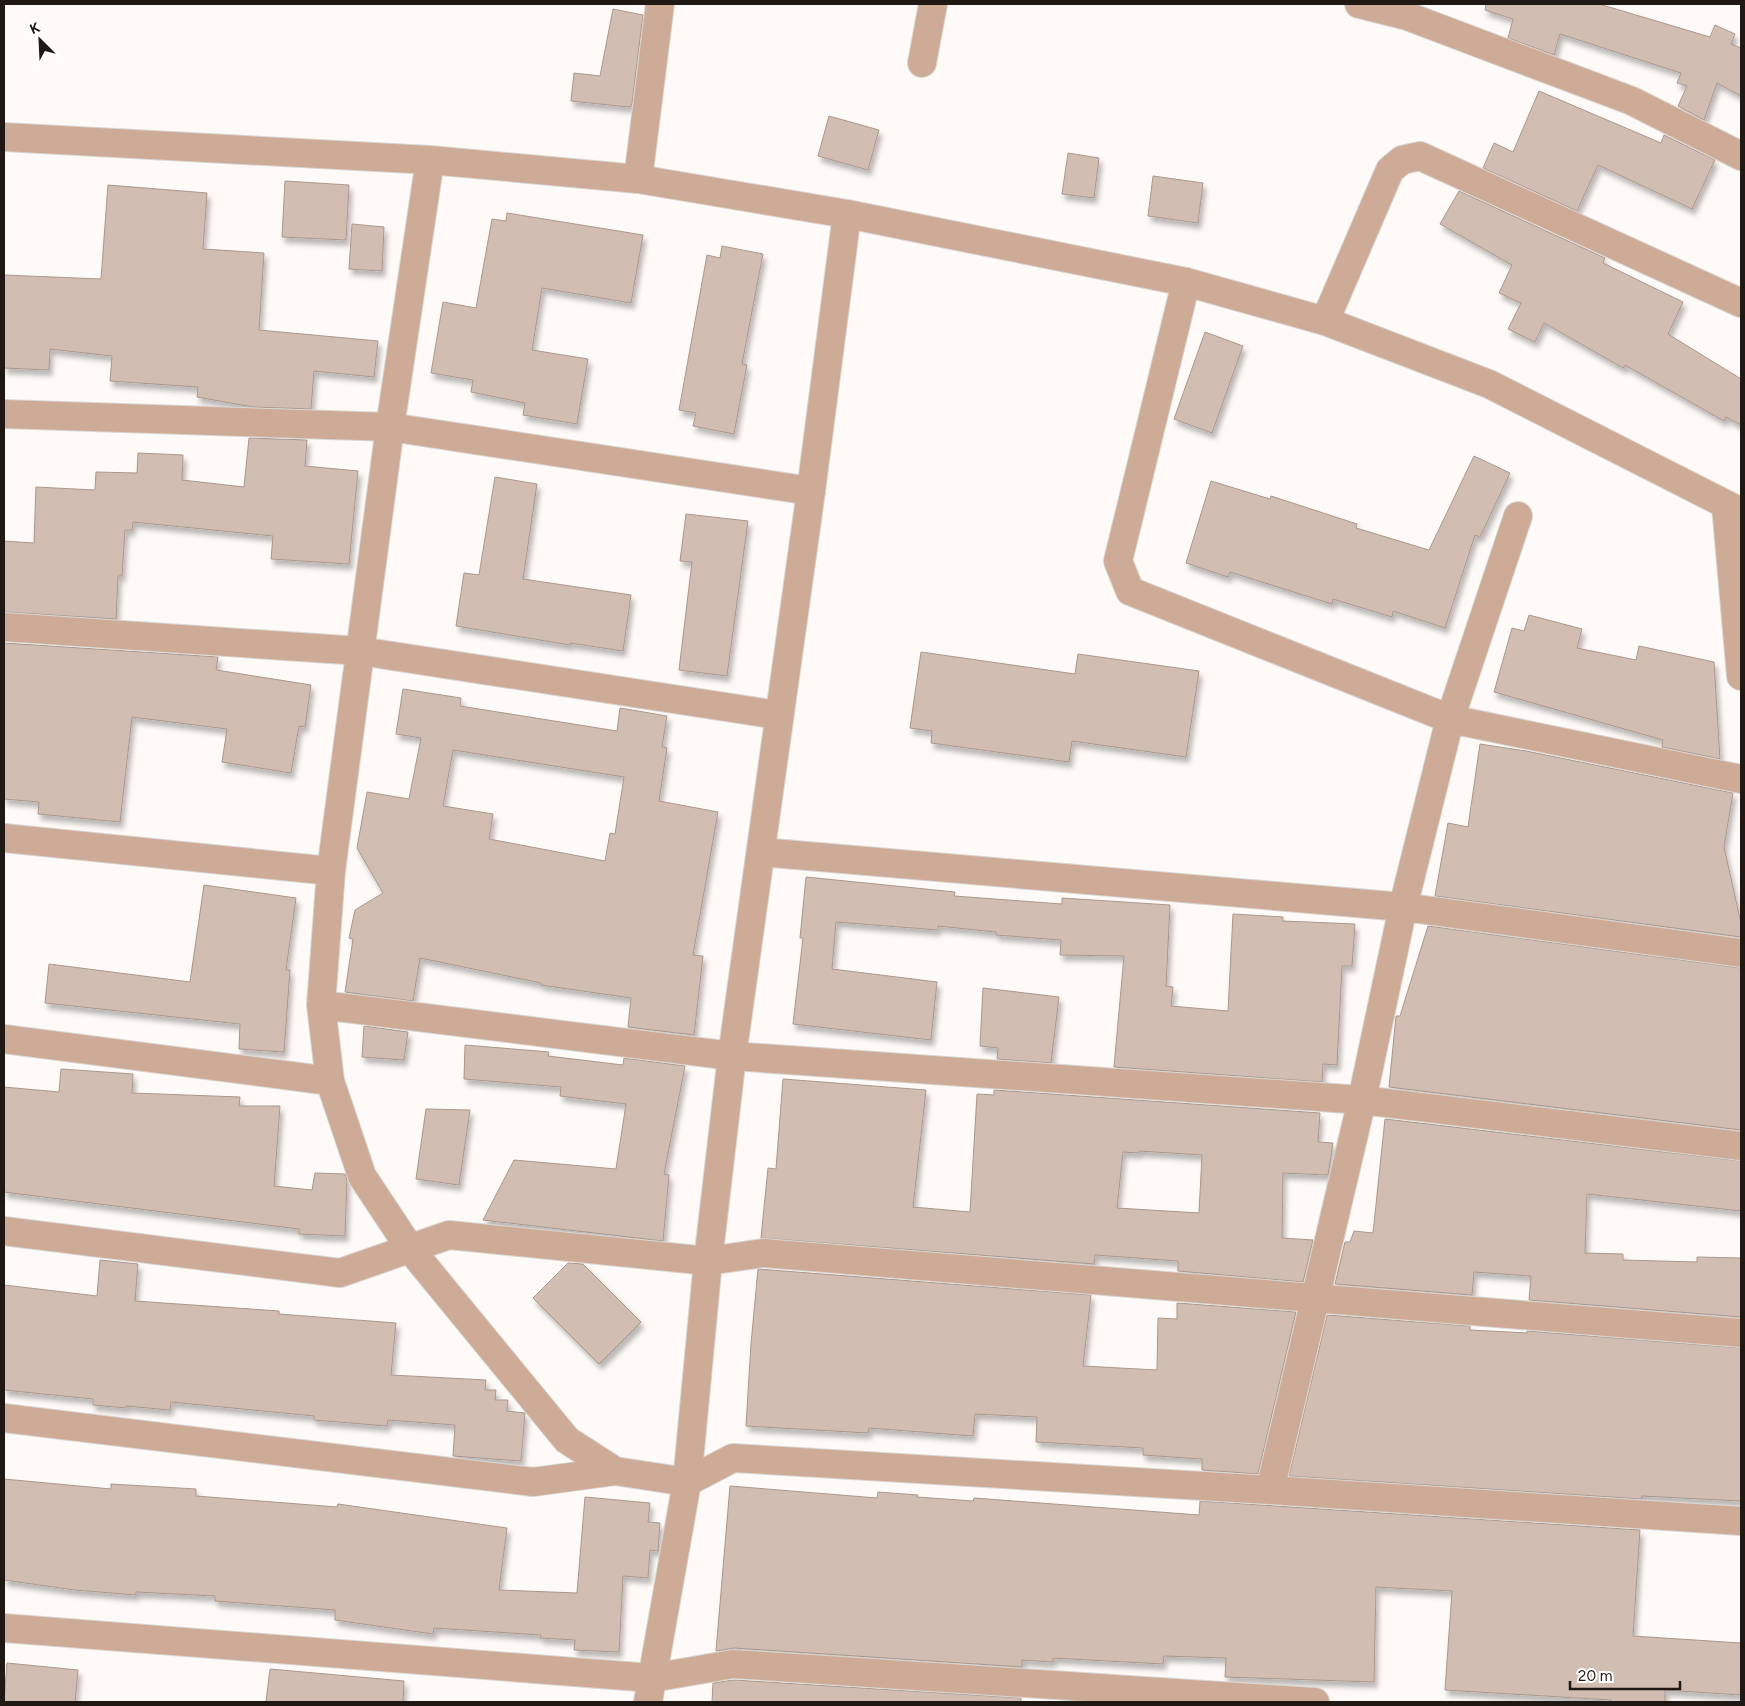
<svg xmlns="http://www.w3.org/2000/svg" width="1745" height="1706" viewBox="0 0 1745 1706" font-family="Figtree,sans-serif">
<defs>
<filter id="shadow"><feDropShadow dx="3" dy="5.5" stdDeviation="2.5" flood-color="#0004"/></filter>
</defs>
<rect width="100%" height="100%" fill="#fefaf7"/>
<!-- building -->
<path fill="#d1bdb1" stroke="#ab978c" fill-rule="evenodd" filter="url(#shadow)" d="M 1486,4 L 1599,4 L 1710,37 L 1715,25 L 1735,34 L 1731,44 L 1741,48 L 1741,96 L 1717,83 L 1704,120 L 1678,106 L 1687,86 L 1677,83 L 1681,73 L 1560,34 L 1554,55 L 1508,38 L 1513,19 L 1485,10 Z
M 613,9 L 643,15 L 632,104 L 629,107 L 571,101 L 574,73 L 600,76 Z
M 1539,91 L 1661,143 L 1664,135 L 1715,160 L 1692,209 L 1598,165 L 1577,211 L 1483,168 L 1494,143 L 1513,152 Z
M 829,116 L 879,130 L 868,170 L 818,156 Z
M 1068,153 L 1099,158 L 1094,198 L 1062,194 Z
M 1153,176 L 1203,183 L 1198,223 L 1148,216 Z
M 285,181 L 349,185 L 346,240 L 282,237 Z
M 108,185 L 207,193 L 203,249 L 264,253 L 259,330 L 378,341 L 374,377 L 314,371 L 311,409 L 253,407 L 197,397 L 198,387 L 110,381 L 112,356 L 50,349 L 49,370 L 4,368 L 4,275 L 101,279 Z
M 1459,191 L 1605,258 L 1603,263 L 1683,302 L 1668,334 L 1741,379 L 1741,425 L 1726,417 L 1724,421 L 1625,365 L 1623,368 L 1544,323 L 1535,342 L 1508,329 L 1521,303 L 1499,293 L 1512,265 L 1440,224 Z
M 507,213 L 643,235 L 631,303 L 542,288 L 532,350 L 588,359 L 577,424 L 523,415 L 525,403 L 471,392 L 473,380 L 431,373 L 443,302 L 476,308 L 492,219 L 506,221 Z
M 352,224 L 384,227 L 382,271 L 349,269 Z
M 722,246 L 763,254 L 742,364 L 747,365 L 734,434 L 693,426 L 696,413 L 679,410 L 707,255 L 720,258 Z
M 1205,332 L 1243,346 L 1212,433 L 1174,419 Z
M 249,438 L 307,440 L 305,466 L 358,471 L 349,564 L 271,559 L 273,536 L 133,522 L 132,530 L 125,530 L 122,576 L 118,576 L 116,619 L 4,612 L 4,541 L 34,543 L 36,487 L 95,490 L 96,472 L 137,473 L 138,453 L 183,455 L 182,480 L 244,487 Z
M 1474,456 L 1510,473 L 1480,537 L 1475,535 L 1445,628 L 1393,611 L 1392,617 L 1333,599 L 1332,604 L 1230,572 L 1228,577 L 1186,563 L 1211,481 L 1270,499 L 1271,496 L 1357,524 L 1356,528 L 1429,550 Z
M 495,477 L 537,484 L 523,579 L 631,595 L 623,651 L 570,643 L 570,645 L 456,626 L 464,573 L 479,575 Z
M 686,514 L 748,521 L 727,676 L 679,670 L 692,562 L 680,561 Z
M 1529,615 L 1582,629 L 1577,648 L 1636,660 L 1639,646 L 1714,662 L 1720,759 L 1662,747 L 1663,740 L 1494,692 L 1512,628 L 1524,631 Z
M 4,643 L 218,657 L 216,670 L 311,685 L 305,727 L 299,726 L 291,773 L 222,762 L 227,729 L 132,717 L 120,822 L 38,814 L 39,802 L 4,799 Z
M 921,652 L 1075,674 L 1078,654 L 1199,671 L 1186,757 L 1072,741 L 1069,762 L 931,743 L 932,731 L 910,728 Z
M 403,689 L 461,698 L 460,706 L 617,731 L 620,708 L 667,716 L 662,747 L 667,748 L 659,801 L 718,812 L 693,955 L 703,956 L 694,1035 L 628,1027 L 631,998 L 541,985 L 541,983 L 420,958 L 413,1001 L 345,992 L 353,939 L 349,938 L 355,910 L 383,893 L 357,848 L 367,792 L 409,799 L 421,738 L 396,734 ZM 453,750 L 624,777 L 615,834 L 610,833 L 605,861 L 489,839 L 493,814 L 443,806 Z
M 1480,744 L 1526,751 L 1733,793 L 1724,847 L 1741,923 L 1741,937 L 1435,896 L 1448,823 L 1468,827 Z
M 806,877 L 955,892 L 954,896 L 1062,904 L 1062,898 L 1170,905 L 1166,986 L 1173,987 L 1171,1006 L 1228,1011 L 1233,914 L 1283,917 L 1283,921 L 1355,924 L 1352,966 L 1342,966 L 1337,1065 L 1323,1064 L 1322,1082 L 1114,1067 L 1124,956 L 1060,955 L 1061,940 L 996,935 L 996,932 L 938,926 L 938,930 L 836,922 L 832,969 L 937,982 L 931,1040 L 793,1024 L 803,938 L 800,938 Z
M 204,885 L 296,898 L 286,970 L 290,970 L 284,1052 L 239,1049 L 240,1024 L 45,1003 L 49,964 L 190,982 Z
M 1428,926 L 1741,968 L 1741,1130 L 1389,1087 L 1396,1016 L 1400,1016 Z
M 983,988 L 1059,997 L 1051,1063 L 997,1059 L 998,1048 L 980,1046 Z
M 364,1026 L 408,1032 L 404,1060 L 362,1057 Z
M 465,1045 L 549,1052 L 548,1056 L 623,1065 L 624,1058 L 685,1066 L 664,1174 L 669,1175 L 663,1241 L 483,1220 L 514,1160 L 616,1169 L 626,1104 L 560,1096 L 561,1087 L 464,1079 Z
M 61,1069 L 133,1074 L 132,1093 L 240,1097 L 239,1106 L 280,1106 L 274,1186 L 312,1190 L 315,1173 L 345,1174 L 347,1180 L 345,1236 L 299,1234 L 299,1229 L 4,1192 L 4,1087 L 59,1092 Z
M 783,1079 L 926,1090 L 913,1207 L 970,1212 L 977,1094 L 994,1095 L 994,1090 L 1320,1113 L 1318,1142 L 1333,1143 L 1328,1175 L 1283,1173 L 1282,1238 L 1313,1240 L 1303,1282 L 1178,1271 L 1178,1261 L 1095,1255 L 1094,1264 L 761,1238 L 768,1168 L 776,1169 ZM 1139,1151 L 1202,1155 L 1199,1213 L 1117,1208 L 1123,1152 L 1139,1153 Z
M 426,1109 L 470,1110 L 459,1185 L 416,1179 Z
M 1385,1119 L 1741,1161 L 1741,1211 L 1587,1194 L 1585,1253 L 1623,1254 L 1623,1260 L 1697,1262 L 1697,1257 L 1741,1258 L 1741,1317 L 1529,1300 L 1531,1276 L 1474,1272 L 1472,1295 L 1335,1284 L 1345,1242 L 1350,1242 L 1354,1231 L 1373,1233 Z
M 100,1260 L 138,1264 L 135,1301 L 279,1311 L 279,1314 L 396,1323 L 391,1375 L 486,1380 L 485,1390 L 496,1390 L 495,1400 L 508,1400 L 507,1411 L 525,1413 L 521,1461 L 453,1456 L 455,1425 L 388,1420 L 387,1426 L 314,1420 L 314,1416 L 171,1402 L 170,1410 L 126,1406 L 126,1408 L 93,1405 L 93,1399 L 4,1390 L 4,1285 L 97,1296 Z
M 568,1263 L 583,1264 L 641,1322 L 599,1364 L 533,1298 Z
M 758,1269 L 1091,1295 L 1083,1366 L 1157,1370 L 1158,1318 L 1177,1319 L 1177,1303 L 1296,1312 L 1258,1474 L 1202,1470 L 1202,1459 L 1143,1455 L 1143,1448 L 1036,1442 L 1037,1417 L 975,1414 L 973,1436 L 869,1428 L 868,1433 L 746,1426 L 751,1344 Z
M 1327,1315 L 1470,1326 L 1470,1330 L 1527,1333 L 1527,1331 L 1741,1348 L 1741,1501 L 1642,1496 L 1641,1499 L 1289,1476 Z
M 4,1479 L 111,1489 L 111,1484 L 196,1489 L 196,1496 L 337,1507 L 338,1504 L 507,1528 L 499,1590 L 577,1593 L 585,1497 L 650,1503 L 648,1522 L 660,1523 L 658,1551 L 650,1550 L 648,1578 L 623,1576 L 619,1652 L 574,1650 L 575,1640 L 540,1638 L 541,1635 L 434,1628 L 433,1634 L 335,1620 L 335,1610 L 215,1601 L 215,1596 L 136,1592 L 136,1595 L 75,1590 L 4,1580 Z
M 730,1486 L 877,1498 L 878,1492 L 918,1495 L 917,1497 L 973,1501 L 974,1498 L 1199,1515 L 1200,1501 L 1640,1530 L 1633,1636 L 1741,1643 L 1741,1695 L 1665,1690 L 1665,1702 L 1611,1702 L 1611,1700 L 1445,1690 L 1452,1591 L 1376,1587 L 1374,1682 L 1225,1677 L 1226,1658 L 1164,1656 L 1163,1664 L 1053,1658 L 1053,1662 L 1022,1660 L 1022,1667 L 734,1648 L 716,1651 Z
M 7,1663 L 78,1670 L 75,1702 L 4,1702 Z
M 270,1669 L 404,1681 L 403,1702 L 266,1702 Z
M 734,1680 L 1021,1698 L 1021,1702 L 712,1702 L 713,1683 Z"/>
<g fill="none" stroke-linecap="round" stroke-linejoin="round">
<!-- minor casing -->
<g stroke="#dad6d3" stroke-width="30">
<path id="minor" d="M 1359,4 L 1407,16 L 1632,101 L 1741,156
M 922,63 L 933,4
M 430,160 L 390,427 L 331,871 L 321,1005 L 330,1081 L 362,1176 L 411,1250 L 567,1440 L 615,1471 L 687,1482 L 733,1458 L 1270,1490 L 1741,1521
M 638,179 L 660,4
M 1186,282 L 1118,561 L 1130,591 L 1450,719 L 1741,779
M 1325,321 L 1390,170 L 1402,160 L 1420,156 L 1741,303
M 4,414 L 390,427 L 811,491
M 1726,506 L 1741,676
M 4,627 L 360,651 L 778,715
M 4,838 L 331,871
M 761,852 L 1403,907 L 1741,953
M 321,1005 L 732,1056 L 1362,1100 L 1741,1146
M 4,1039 L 330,1081
M 4,1231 L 340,1273 L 449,1235 L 708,1261 L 763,1253 L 1741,1333
M 4,1418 L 533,1482 L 615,1471
M 1270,1490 L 1362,1100 L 1403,907 L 1450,719 L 1518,516
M 4,1628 L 652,1678 L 733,1664 L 1315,1702"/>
</g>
<!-- tertiary casing -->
<g stroke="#dad6d3" stroke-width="30">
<path id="tertiary" d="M 4,137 L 430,160 L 638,179 L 847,214 L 1186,282 L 1325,321 L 1489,384 L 1741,512
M 648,1702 L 687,1482 L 708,1261 L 732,1056 L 811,491 L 847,214"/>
</g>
<!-- minor -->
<use href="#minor" stroke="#ceab96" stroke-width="28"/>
<!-- tertiary -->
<use href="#tertiary" stroke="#ceab96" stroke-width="28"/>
</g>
<!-- border -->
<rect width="1745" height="1706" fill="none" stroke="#1f1813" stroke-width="10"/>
<!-- north arrow -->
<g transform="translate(40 40) rotate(336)" stroke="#ffffff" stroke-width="4" paint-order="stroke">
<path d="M0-4L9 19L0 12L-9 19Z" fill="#1f1813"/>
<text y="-8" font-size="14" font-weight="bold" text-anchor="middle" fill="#1f1813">K</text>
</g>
<!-- scale -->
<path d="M1570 1681v8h110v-8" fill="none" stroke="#1f1813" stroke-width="2.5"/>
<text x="1578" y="1681" font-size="15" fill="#1f1813" stroke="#ffffff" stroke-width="4" paint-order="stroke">20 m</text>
</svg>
